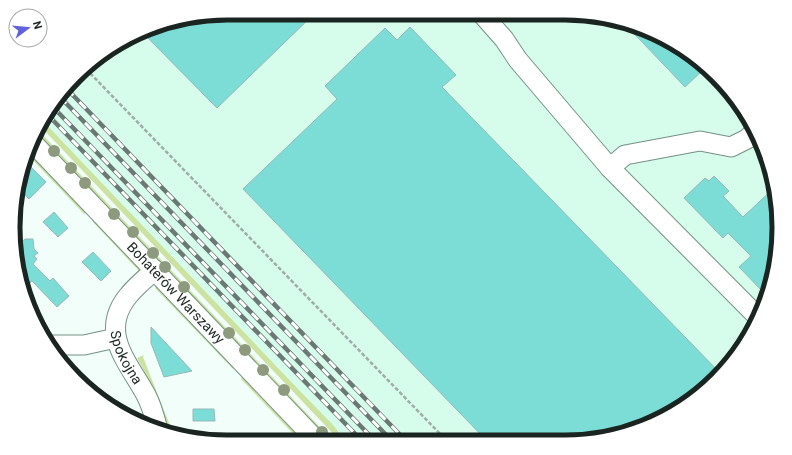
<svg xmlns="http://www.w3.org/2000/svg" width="792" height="455" viewBox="0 0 792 455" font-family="Roboto,sans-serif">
<rect width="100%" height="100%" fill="#f2fef9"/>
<!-- built -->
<path fill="#d6fdec" d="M 227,13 L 579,13 L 634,24 L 683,49 L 743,108 L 775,185 L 775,269 L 743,346 L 716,379 L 672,413 L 633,431 L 579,442 L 346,442 L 334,426 L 301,392 L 43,121 L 49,108 L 97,57 L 159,24 Z"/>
<!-- green -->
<path fill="#cbe2a0" d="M 43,121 L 301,392 L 334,426 L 346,442 L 341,442 L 41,127 Z
M 39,131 L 334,442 L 328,442 L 37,136 Z
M 29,153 L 34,153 L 86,208 L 85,213 L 84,214 L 28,155 Z
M 94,221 L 99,221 L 139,266 L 139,271 L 93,222 Z
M 157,285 L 235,364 L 233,369 L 155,288 Z
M 144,355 L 143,357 L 173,433 L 169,433 C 163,406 150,382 137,358 Z
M 242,377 L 247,377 L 309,442 L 301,442 L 241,379 Z"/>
<!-- building -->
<path fill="#7cddd7" stroke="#97b8b6" d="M 228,13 L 315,13 L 217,108 L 143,33 L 159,24 Z
M 623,22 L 634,24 L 683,49 L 704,69 L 685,87 Z
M 410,27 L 456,75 L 442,87 L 721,374 L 716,379 L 672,413 L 633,431 L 579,442 L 488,442 L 243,189 L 337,99 L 325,86 L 385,28 L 397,40 Z
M 25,161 L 46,182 L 29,199 L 19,189 L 20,172 Z
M 714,176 L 729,191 L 723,196 L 743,217 L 775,187 L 775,269 L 765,294 L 739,267 L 751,256 L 728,233 L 723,238 L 684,198 L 705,178 L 709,181 Z
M 54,212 L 68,228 L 58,237 L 43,222 Z
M 25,239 L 33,239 L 34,249 L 38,253 L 34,256 L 37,259 L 33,264 L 50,281 L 53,278 L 69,296 L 57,307 L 32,281 L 29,284 L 20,275 L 15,248 Z
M 93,252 L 111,271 L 101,281 L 82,262 Z
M 151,327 L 192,371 L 164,377 L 151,343 Z
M 193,409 L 214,409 L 215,421 L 193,421 Z"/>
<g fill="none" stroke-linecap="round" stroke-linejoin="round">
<!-- minor casing -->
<g stroke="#749185" stroke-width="21">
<g id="minor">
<path d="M 481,13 L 504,39 L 518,60 L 610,168 L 756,315"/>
<path id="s1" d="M 33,143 L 318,442"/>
<path d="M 610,168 L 625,155 L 700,141 L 731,147 L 747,139 L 753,133"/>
<path id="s2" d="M 155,270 C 146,278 136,286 128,296 C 98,333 129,363 146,395 C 152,406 155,418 158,430"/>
<path d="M 51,345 L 84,345 L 116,338"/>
</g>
</g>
<!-- path -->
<path stroke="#a0aca7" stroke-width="2.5" stroke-dasharray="4 2" stroke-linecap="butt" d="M 86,69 L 448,442"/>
<!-- minor -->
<use href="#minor" stroke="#fff" stroke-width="19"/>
<!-- rail casing -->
<g stroke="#6c7873" stroke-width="4.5">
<path id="rail" d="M 67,89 L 407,442
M 60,97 L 393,442
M 52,106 L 376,442
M 47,114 L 363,442"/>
</g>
<!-- rail -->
<use href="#rail" stroke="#fff" stroke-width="3" stroke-dasharray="9" stroke-linecap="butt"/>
</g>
<!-- trees -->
<g fill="#8d9a7e">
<circle cx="54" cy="151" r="6"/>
<circle cx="71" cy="168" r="6"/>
<circle cx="85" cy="183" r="6"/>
<circle cx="114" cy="214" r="6"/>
<circle cx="133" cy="232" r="6"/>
<circle cx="153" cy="253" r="6"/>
<circle cx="165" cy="267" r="6"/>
<circle cx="184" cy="287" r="6"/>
<circle cx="229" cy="333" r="6"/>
<circle cx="245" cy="350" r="6"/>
<circle cx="263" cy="370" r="6"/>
<circle cx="284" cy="390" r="6"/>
<circle cx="322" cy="432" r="6"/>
</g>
<g text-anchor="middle" stroke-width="3" stroke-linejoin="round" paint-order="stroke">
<!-- street labels -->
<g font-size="14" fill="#1a2521" stroke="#fff">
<text dy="5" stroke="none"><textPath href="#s1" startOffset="207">Bohaterów Warszawy</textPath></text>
<text dy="5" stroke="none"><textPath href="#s2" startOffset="104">Spokojna</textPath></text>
</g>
</g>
<!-- crop -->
<path d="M0 0H792V455H0ZM227 20H565A207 207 0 0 1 772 227V228A207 207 0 0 1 565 435H227A207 207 0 0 1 20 228V227A207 207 0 0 1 227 20Z" fill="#fff" fill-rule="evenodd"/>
<path fill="none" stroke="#1a2521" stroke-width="5" d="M227 20H565A207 207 0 0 1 772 227V228A207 207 0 0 1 565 435H227A207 207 0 0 1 20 228V227A207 207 0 0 1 227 20Z"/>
<!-- north arrow -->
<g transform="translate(28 28) rotate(74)"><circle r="19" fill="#ffffff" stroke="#a3a8a6"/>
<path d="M0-3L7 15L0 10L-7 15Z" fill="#6062db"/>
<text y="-6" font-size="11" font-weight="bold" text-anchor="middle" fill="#1a2521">N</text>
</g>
</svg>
